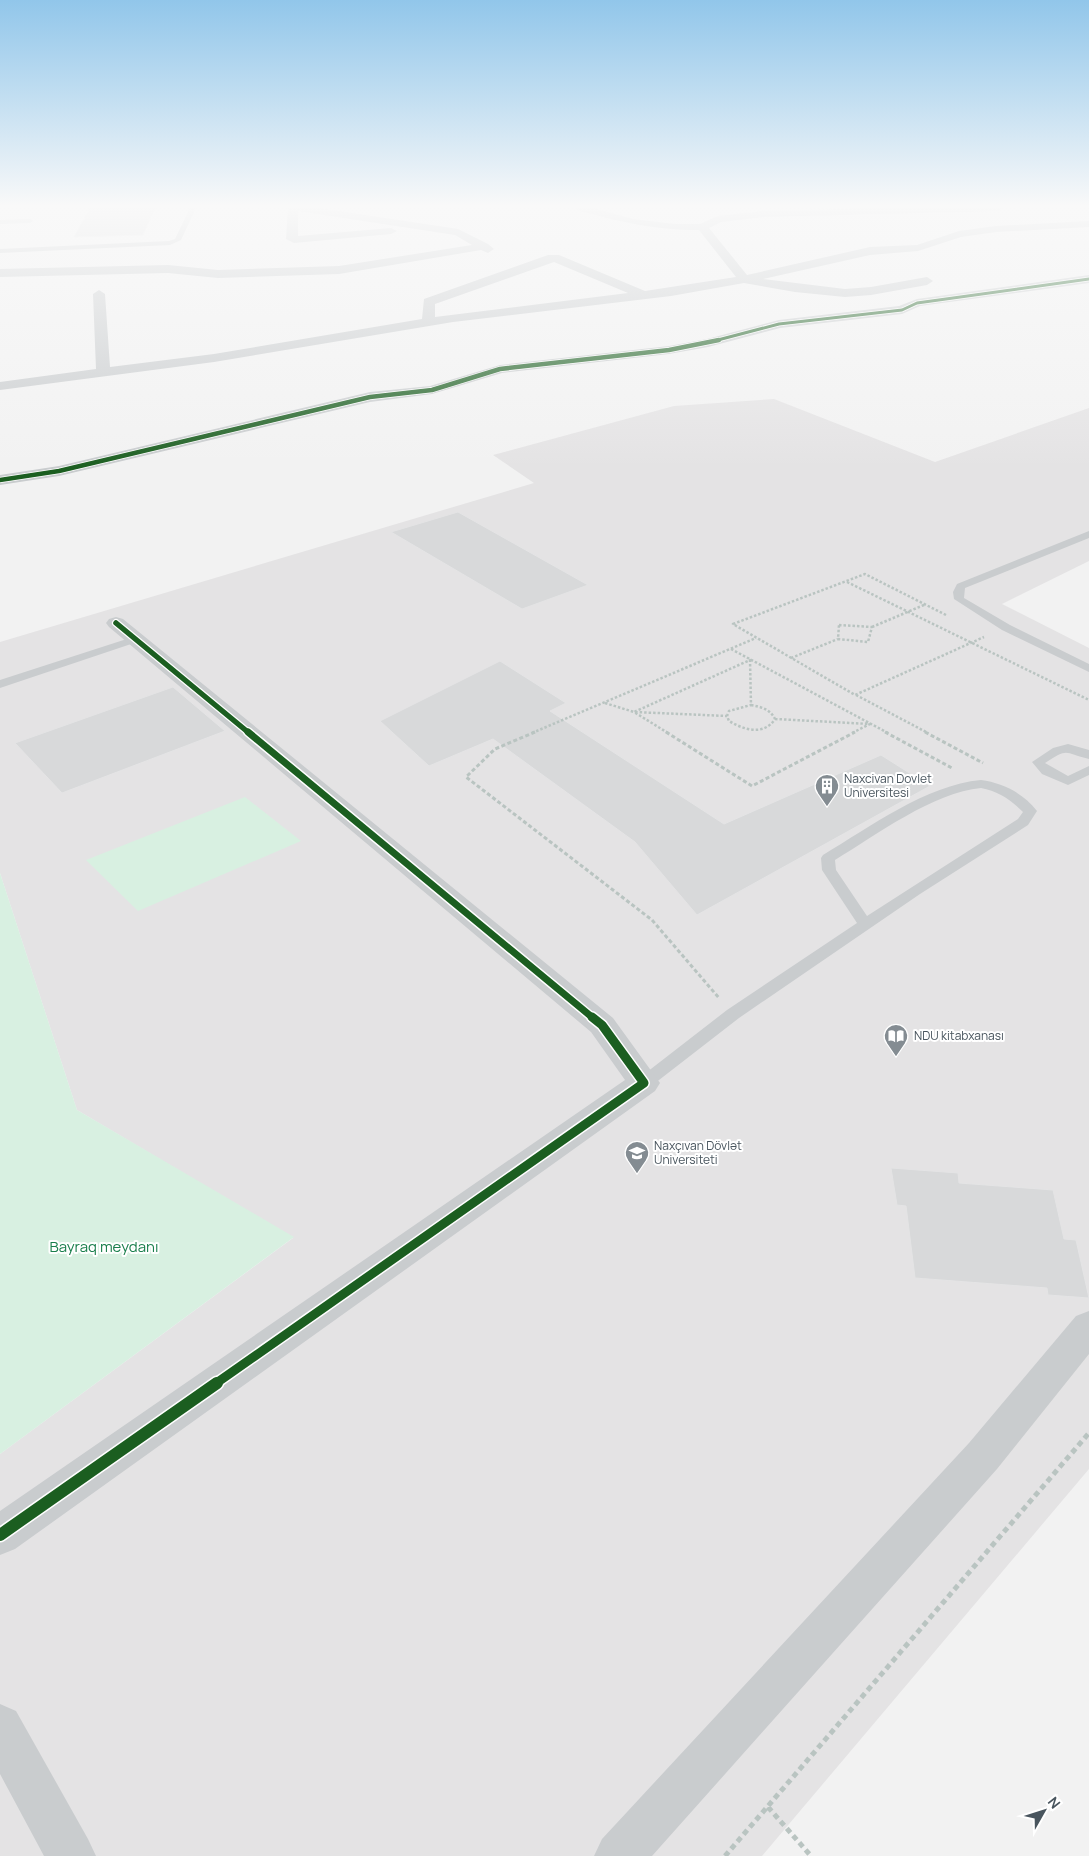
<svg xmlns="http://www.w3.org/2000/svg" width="1089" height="1856" viewBox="0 0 1089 1856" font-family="Manrope,sans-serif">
<rect width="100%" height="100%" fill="#f2f2f2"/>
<!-- education -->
<path fill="#e4e3e4" d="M 774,399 L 935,462 L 1089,408 L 1089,561 L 1002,604 L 1089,648 L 1089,1469 L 762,1856 L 0,1856 L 0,1454 L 293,1238 L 77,1110 L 0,873 L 0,642 L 534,483 L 493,455 L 674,406 Z"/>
<!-- green -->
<path fill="#d8f0e1" d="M 245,797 L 301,841 L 138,911 L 86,860 Z
M 0,873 L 77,1110 L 294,1237 L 0,1454 Z"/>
<!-- building -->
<path fill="#d8d9da" stroke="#e4e4e5" d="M 90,208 L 155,208 L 143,235 L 74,237 Z
M 458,512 L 588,585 L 522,609 L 391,532 Z
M 500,661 L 566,703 L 550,711 L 724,824 L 881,755 L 930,786 L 697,915 L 635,842 L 493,739 L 429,766 L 380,721 Z
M 173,687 L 225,731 L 62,793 L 15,743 Z
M 891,1168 L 958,1173 L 959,1183 L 1053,1190 L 1064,1239 L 1076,1240 L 1089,1298 L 1048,1295 L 1047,1288 L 915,1278 L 906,1206 L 897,1205 Z"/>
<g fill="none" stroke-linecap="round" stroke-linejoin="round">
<!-- path-far2 -->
<path stroke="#b9c4c1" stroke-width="2.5" stroke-dasharray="2.5 2" stroke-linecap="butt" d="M 847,582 L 1089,700
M 946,615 L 865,574 L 733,624 L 855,695 L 984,637
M 839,625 L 872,627 L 868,642 L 838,639 Z
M 872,627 L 924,605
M 731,649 L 888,733
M 791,658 L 838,639
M 856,695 L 928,733
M 605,703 L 634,712 L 727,716
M 751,705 C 761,707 770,709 775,719 C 764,736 744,730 729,721 L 727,716 L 729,711 Z
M 775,719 L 870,724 L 852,733
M 532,733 L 756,638
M 668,733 L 634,712 L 750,660 L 751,705"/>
<!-- path-far1 -->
<path stroke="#b9c4c1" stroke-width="3" stroke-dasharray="4 2.5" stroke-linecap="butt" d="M 535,732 L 495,749 L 466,777 L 652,920 L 719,998
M 666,732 L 752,786 L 855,732
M 885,732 L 952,768
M 925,732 L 983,763"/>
<!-- path -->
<path stroke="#b9c4c1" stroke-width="5" stroke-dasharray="5.5 4" stroke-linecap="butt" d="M 768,1807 L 811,1856
M 725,1856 L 1089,1433"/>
<!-- service -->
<path fill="#c9ccce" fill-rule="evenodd" d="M 190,208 L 196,208 L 181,240 L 170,245 L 0,253 L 0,249 L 169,241 L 175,239 Z
M 0,220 L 30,219 L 33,221 L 30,223 L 0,224 Z
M 1089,531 L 1089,538 L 965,588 L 964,598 L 1010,625 L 1089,664 L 1089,672 L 1002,630 L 954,599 L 953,592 L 957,584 Z
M 136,636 L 142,639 L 140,641 L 0,688 L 0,680 Z
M 1068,744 L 1089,750 L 1089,759 C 1064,753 1069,747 1045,763 L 1068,776 L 1089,766 L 1089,775 L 1068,785 L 1042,774 L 1032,762 L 1053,748 Z
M 981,780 C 1003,783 1023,793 1037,811 L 1028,825 L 920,894 L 739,1018 L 650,1087 L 644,1089 L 638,1087 L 636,1083 L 638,1079 L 727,1010 L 857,923 L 822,870 L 821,858 L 823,855 C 870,827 926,785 981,780 ZM 981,788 C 998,791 1011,800 1023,812 L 1018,819 L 867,916 L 836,870 L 835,860 C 876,835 934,792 981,788 Z"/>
<!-- minor -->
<path fill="#c9ccce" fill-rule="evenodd" d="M 288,208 L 319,208 L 458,229 L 488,244 L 494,249 L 488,253 L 481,250 L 339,274 L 218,278 L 168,273 L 0,277 L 0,269 L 168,265 L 218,270 L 339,266 L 472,245 L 455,235 L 298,211 L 298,236 L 391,228 L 397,231 L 391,234 L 294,243 L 286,239 Z
M 576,208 L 593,208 L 633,219 L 675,224 L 700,224 L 718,216 L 763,211 L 876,208 L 1002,208 L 997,211 L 763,217 L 721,222 L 709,228 L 747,275 L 870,247 L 917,245 L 959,231 L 996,226 L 1089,221 L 1089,227 L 996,232 L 961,237 L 918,251 L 870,255 L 763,279 L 845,289 L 871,287 L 927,277 L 933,281 L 927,285 L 871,295 L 845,297 L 795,292 L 744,283 L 671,296 L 453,322 L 214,362 L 0,390 L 0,382 L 96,369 L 93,294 L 99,290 L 105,294 L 110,367 L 214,354 L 422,319 L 424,299 L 548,255 L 559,255 L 645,291 L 736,277 L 699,230 C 654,230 620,222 577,210 ZM 554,262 L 628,293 L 435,317 L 435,304 Z
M 1089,275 L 1089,283 L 920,306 L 902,314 L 780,328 L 708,347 L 669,354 L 502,373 L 432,394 L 370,402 L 59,476 L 0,485 L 0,475 L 59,466 L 370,392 L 430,386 L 500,365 L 669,346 L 707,339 L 779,320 L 899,306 L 917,299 Z
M 116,617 L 123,619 L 613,1018 L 660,1083 L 655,1091 L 15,1549 L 0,1555 L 0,1511 L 625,1080 L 591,1032 L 109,627 L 106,623 L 109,619 Z
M 1089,1311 L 1089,1354 L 997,1469 L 652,1856 L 594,1856 L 602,1839 L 969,1443 L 1076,1316 Z
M 0,1704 L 16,1711 L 88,1839 L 96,1856 L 44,1856 L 0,1774 Z"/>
<!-- cycleway-far5 casing -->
<g stroke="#fff" stroke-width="4.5">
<path id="cycleway-far5" d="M 714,341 L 779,324 L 902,310 L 917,303 L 1089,279"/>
</g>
<!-- cycleway-far4 casing -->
<g stroke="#fff" stroke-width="6">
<path id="cycleway-far4" d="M 0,480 L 59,471 L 370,397 L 432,390 L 500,369 L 669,350 L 719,340"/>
</g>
<!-- cycleway-far3 casing -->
<g stroke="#fff" stroke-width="8">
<path id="cycleway-far3" d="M 116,623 L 249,733"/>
</g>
<!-- cycleway-far2 casing -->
<g stroke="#fff" stroke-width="10">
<path id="cycleway-far2" d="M 248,732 L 593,1018"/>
</g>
<!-- cycleway-far1 casing -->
<g stroke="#fff" stroke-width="12">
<path id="cycleway-far1" d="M 215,1384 L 644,1083 L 602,1025 L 592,1017"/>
</g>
<!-- cycleway casing -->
<g stroke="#fff" stroke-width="15">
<path id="cycleway" d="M 0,1535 L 217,1383"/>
</g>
<!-- cycleway-far5 -->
<use href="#cycleway-far5" stroke="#1b5e20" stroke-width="3"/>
<!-- cycleway-far4 -->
<use href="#cycleway-far4" stroke="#1b5e20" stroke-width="4.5"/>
<!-- cycleway-far3 -->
<use href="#cycleway-far3" stroke="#1b5e20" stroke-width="5.5"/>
<!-- cycleway-far2 -->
<use href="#cycleway-far2" stroke="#1b5e20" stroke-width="7"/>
<!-- cycleway-far1 -->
<use href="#cycleway-far1" stroke="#1b5e20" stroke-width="9"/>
<!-- cycleway -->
<use href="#cycleway" stroke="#1b5e20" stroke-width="12"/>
</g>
<!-- sky -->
<linearGradient id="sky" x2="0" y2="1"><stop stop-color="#91c6ea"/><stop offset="0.44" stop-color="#f9f9f9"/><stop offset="1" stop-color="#f9f9f9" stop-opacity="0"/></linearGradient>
<rect width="1089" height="468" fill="url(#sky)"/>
<!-- icons -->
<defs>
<g id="building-pin" transform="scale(1.25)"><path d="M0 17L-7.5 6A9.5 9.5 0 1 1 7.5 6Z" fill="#848c92" stroke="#fff"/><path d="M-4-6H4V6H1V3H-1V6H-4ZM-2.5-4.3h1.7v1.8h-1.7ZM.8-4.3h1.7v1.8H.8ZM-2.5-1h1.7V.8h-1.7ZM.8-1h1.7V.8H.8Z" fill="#fff"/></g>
<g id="library-pin" transform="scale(1.25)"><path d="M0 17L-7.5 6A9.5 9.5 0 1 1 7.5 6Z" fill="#848c92" stroke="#fff"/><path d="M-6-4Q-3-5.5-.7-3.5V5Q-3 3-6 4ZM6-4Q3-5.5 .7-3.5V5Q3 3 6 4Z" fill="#fff"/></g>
<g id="university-pin" transform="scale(1.25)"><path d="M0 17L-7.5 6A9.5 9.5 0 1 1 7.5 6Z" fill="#848c92" stroke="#fff"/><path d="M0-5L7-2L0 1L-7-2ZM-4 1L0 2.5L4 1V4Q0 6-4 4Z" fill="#fff"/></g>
</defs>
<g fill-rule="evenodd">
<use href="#building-pin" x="827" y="786"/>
<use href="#library-pin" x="896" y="1036"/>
<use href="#university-pin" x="637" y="1153"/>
</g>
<g text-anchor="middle" stroke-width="4" stroke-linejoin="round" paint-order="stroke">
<!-- poi labels -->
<g font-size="12" fill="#49555e" stroke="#fff" text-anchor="start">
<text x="844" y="783">Naxcivan Dovlet<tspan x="844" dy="14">Universitesi</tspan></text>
<text x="914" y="1040">NDU kitabxanası</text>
<text x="654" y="1150">Naxçıvan Dövlət<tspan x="654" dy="14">Universiteti</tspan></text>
</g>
<!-- near-park labels -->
<g font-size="15" fill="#1a7f4c" stroke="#fff">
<text x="104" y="1252">Bayraq meydanı</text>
</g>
</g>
<!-- north arrow -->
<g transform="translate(1044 1811) rotate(51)" stroke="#ffffff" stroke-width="4" paint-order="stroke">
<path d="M0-4L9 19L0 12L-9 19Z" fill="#49555e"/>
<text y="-8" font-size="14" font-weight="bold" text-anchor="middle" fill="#49555e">N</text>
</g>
</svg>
